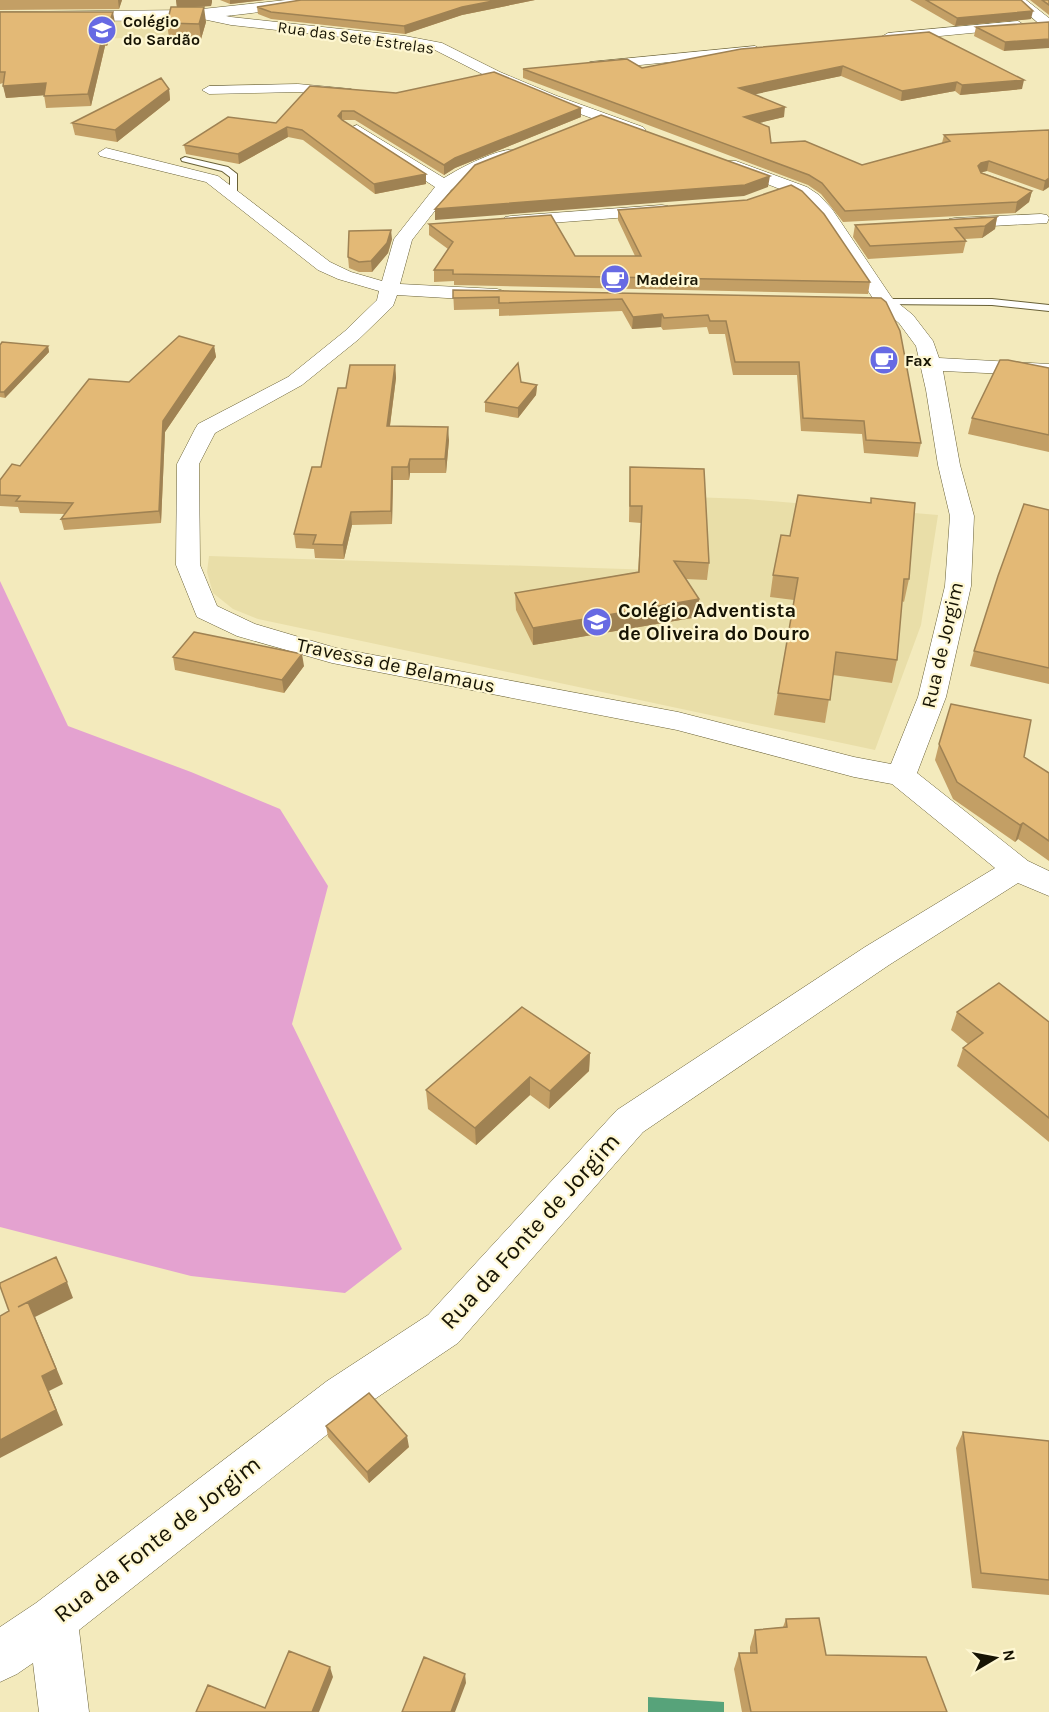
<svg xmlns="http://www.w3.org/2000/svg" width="1049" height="1712" viewBox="0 0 1049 1712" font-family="Karla,sans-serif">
<rect width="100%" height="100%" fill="#f3eabc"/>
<!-- built -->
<path fill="#e9dea8" d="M 189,18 L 206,20 L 201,39 L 169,37 L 0,41 L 0,23 Z
M 663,496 L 747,499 L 938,515 L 921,625 L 875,750 L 258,619 L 233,609 L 213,593 L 207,572 L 209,556 L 656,570 Z"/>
<!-- forest -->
<path fill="#e4a2d0" d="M 0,581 L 68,726 L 191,772 L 280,809 L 328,886 L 292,1024 L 402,1249 L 345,1293 L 191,1276 L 0,1227 Z"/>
<!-- water -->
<path fill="#57a37a" d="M 648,1697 L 724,1702 L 724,1712 L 648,1712 Z"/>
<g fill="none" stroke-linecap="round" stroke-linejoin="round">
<!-- lane casing -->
<g stroke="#696137" stroke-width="2">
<path id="lane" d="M 185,157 L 228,167 L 237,174 L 237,198 L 230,196 L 230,177 L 222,171 L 182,161 L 181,159 Z
M 885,299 L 992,299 L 1049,305 L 1049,311 L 992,305 L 881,304 L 880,302 Z"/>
</g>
<!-- street casing -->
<g stroke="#696137" stroke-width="1">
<path id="street" d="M 197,10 L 231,17 L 405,36 L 442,43 L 500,72 L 557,96 L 643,127 L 646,130 L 638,135 L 633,133 L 547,102 L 490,78 L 433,49 L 405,44 L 231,25 L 193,17 L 191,14 Z
M 1018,21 L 1024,25 L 1023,28 L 888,41 L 881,37 L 888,33 Z
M 755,46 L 762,50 L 760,53 L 590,70 L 583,66 L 590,62 Z
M 298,84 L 351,89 L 358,93 L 351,97 L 298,92 L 209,94 L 202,90 L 209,86 Z
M 357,125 L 444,178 C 458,169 501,146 517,150 L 519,153 L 517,156 L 468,176 L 451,190 L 412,240 L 400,284 L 497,289 L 504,291 L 506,295 L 504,299 L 497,301 L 397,295 L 393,306 L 359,339 L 302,385 L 215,433 L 199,464 L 200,565 L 217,606 L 255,624 L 336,648 L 678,712 L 854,757 L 891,764 L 918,697 L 945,586 L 950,516 L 938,465 L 926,390 L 916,346 L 899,323 L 878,306 L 819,216 L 807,203 L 795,195 L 724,167 L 722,164 L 724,161 L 736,161 L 807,187 L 819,195 L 832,209 L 892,298 L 913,315 L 933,341 L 939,358 L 1049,364 L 1049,376 L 943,371 L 960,465 L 974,516 L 971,586 L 946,697 L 917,773 L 1028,861 L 1049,871 L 1049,896 L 1018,883 L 889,965 L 643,1132 L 458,1343 L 357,1411 L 79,1630 L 89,1712 L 39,1712 L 33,1663 L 17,1674 L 0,1682 L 0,1627 L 36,1603 L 327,1381 L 428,1315 L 617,1110 L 865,947 L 995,868 L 892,784 L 854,777 L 677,730 L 332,663 L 237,636 L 197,617 L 176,565 L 177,464 L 195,429 L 198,424 L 288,377 L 345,331 L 377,300 L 379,291 L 338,279 L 318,270 L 206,182 L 100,156 L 98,153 L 106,148 L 218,176 L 330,262 L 351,272 L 382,281 L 394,239 L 435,187 L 352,133 L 349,130 L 352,127 Z
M 662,205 L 668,206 L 671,210 L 668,214 L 511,226 L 505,225 L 502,221 L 505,217 L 511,216 Z
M 1041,214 L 1047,215 L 1049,218 L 1047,223 L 955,228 L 949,227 L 946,223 L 949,219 L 955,218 Z"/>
</g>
<!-- secondary casing -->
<g stroke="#696137" stroke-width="1">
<path id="secondary" d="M 286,0 L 314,0 C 308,6 294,6 284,8 C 191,25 94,20 0,20 L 0,12 L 193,10 Z
M 1012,0 L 1026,0 L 1049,18 L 1049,29 L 1044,28 Z"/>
</g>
<!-- lane -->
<use href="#lane" fill="#fff" fill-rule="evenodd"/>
<!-- street -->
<use href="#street" fill="#fff" fill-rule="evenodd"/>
<!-- secondary -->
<use href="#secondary" fill="#fff" fill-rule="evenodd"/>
</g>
<!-- wall -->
<path fill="#c39f65" d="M 0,0 L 122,0 L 119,9 L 0,10 Z
M 176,0 L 212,0 L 211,6 L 189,7 L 206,22 L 201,39 L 169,38 L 167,23 L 177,7 Z
M 220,0 L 265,0 L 230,4 Z
M 301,0 L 535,0 L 462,15 L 405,34 L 271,19 L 258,14 L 257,7 Z
M 910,0 L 1021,0 L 1031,19 L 955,26 Z
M 1030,0 L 1049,0 L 1049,15 Z
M 0,12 L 115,23 L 107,46 L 105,46 L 91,106 L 46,108 L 44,95 L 6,98 L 3,83 L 0,84 Z
M 1049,22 L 1004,51 L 974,36 L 976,27 Z
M 741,49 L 1022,89 L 960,95 L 955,91 L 901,101 L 841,76 L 754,94 L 784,117 L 758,123 L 771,143 L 862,165 L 942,143 L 944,135 L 1049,130 L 1049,187 L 1043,191 L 987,171 L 981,172 L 1032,191 L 1029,202 L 1015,213 L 843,222 L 821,194 L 808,185 L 523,78 L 523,69 L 642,68 Z
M 310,86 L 581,108 L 581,117 L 455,168 L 444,175 L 355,120 L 342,120 L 426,174 L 426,184 L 375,194 L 303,140 L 288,137 L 239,164 L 186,154 L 184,145 L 276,123 Z
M 169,89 L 170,100 L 117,142 L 75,135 L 72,123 Z
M 618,210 L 870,282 L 868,294 L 454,285 L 454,281 L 434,282 L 434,270 L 448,249 L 429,235 L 429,224 L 575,256 L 635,256 L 618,220 Z
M 997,217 L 995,229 L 982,238 L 965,239 L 966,241 L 963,253 L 868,259 L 853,237 L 855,225 Z
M 392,239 L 388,253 L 372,272 L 359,272 L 349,268 L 348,257 Z
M 453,290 L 881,298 L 921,443 L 918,457 L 864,453 L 862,434 L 801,431 L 797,375 L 733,375 L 725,334 L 709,334 L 707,327 L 663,330 L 661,327 L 632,329 L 622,311 L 499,316 L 499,309 L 454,310 Z
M 0,345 L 48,346 L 49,352 L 5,398 L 0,397 Z
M 214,346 L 216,357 L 165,432 L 161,523 L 64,530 L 61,519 L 65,514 L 20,513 L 18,507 L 0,506 L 0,480 L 20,466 L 129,382 Z
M 395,365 L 396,378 L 390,426 L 449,440 L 446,473 L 410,473 L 409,480 L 393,480 L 392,524 L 352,525 L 344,559 L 315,558 L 314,549 L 296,548 L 294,534 L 321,467 L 346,388 Z
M 1049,368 L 1049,452 L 968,434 L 972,418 Z
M 521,382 L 537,385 L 536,395 L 518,418 L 485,412 L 485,402 Z
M 630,467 L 709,563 L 707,580 L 686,579 L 699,599 L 698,617 L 533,645 L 516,610 L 515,593 L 638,572 L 641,523 L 629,522 Z
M 1049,510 L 1049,684 L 970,666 L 974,651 Z
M 773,575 L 909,579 L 904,602 L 902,601 L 897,660 L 892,683 L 833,675 L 825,723 L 774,715 L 794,600 L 770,597 Z
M 173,657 L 304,666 L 284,693 L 175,670 Z
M 939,744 L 1024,757 L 1049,773 L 1049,861 L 1018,839 L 1015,842 L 953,799 L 935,760 Z
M 957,1012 L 1049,1022 L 1049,1142 L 957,1066 L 963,1048 L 968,1044 L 951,1030 Z
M 590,1053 L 589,1071 L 549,1109 L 530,1095 L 476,1145 L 428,1109 L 426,1090 Z
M 326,1426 L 409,1447 L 369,1483 L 328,1437 Z
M 963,1432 L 1049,1441 L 1049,1595 L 972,1588 L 956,1448 Z
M 786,1619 L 826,1655 L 947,1712 L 742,1712 L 734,1669 L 739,1653 L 750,1653 L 750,1647 L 755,1630 L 783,1627 Z"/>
<!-- shaded-wall -->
<path fill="#9f8253" d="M 118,0 L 122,0 L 119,9 Z
M 176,0 L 212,0 L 212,2 L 211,6 L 177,8 Z
M 230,0 L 265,0 L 230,4 Z
M 498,0 L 535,0 L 462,15 L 405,34 L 404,26 L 462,7 Z
M 204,7 L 206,22 L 201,39 L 199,24 Z
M 1033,11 L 1031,19 L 955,26 L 957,18 Z
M 113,12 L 115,23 L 107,46 L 105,35 Z
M 103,35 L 105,46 L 91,106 L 88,94 Z
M 1049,39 L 1049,48 L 1004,51 L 1005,42 Z
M 843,66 L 841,76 L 738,98 L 739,88 Z
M 1024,80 L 1022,89 L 960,95 L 962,85 Z
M 957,82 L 955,91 L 901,101 L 902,91 Z
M 46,83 L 48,95 L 6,98 L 3,86 Z
M 169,89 L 170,100 L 117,142 L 115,130 Z
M 785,107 L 784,117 L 743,127 L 744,117 Z
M 581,108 L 581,117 L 455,168 L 444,175 L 444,165 L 455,158 Z
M 342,111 L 342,120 L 338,116 Z
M 287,127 L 288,137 L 239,164 L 238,154 Z
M 989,161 L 987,171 L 979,173 L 978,166 L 981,163 Z
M 426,174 L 426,184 L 375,194 L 374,184 Z
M 770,176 L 768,187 L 744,196 L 435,220 L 435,209 Z
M 1049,178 L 1049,187 L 1043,191 L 1045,181 Z
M 1032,191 L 1029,202 L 1015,213 L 1017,202 Z
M 997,217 L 995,229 L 982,238 L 985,226 Z
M 391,230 L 392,239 L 388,253 L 372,272 L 371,261 Z
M 662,314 L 661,327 L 632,329 L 633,317 Z
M 48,346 L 49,352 L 5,398 L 4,392 Z
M 214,346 L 216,357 L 165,432 L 161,523 L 159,511 L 163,421 Z
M 395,365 L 396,378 L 388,440 L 387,426 Z
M 537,385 L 536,395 L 518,418 L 518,408 Z
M 448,427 L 449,440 L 446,473 L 445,459 Z
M 410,459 L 410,473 L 409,480 L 408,467 Z
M 392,467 L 393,480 L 392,524 L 391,511 Z
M 351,512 L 352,525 L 344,559 L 343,545 Z
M 699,599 L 698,617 L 533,645 L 533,628 Z
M 302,654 L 304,666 L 284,693 L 282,680 Z
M 1023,823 L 1018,839 L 1015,842 L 1020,825 Z
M 590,1053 L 589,1071 L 549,1109 L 550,1091 Z
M 530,1077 L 530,1095 L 476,1145 L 475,1128 Z
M 67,1282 L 73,1298 L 35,1317 L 63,1384 L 49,1391 L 63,1425 L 0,1458 L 0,1440 L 42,1376 L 18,1307 Z
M 407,1436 L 409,1447 L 369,1483 L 367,1472 Z
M 330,1667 L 333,1677 L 319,1712 L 312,1712 Z
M 465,1674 L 466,1683 L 455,1712 L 451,1712 Z"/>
<!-- building -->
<path fill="#e3b976" stroke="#9f8253" stroke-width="1.5" d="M 301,0 L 498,0 L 462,7 L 404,26 L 271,12 L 257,7 Z
M 926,0 L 1021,0 L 1033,11 L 957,18 Z
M 1042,0 L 1049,0 L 1049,5 Z
M 171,7 L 204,7 L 199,24 L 167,23 Z
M 0,12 L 113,12 L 105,35 L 103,35 L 88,94 L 44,96 L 46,83 L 3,86 L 5,72 L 0,72 Z
M 1049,22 L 1049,39 L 1005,42 L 976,27 Z
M 929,32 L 1024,80 L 962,85 L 957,82 L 902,91 L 843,66 L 739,88 L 785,107 L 744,117 L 769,127 L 771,143 L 805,141 L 862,165 L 950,141 L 944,135 L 1049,130 L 1049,178 L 1045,181 L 989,161 L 981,163 L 978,166 L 981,173 L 1032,191 L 1017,202 L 845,211 L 822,183 L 809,175 L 523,69 L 627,59 L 642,68 L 741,49 Z
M 494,72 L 581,108 L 455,158 L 444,165 L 354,111 L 342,111 L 338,116 L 342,120 L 426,174 L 374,184 L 302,130 L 287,127 L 238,154 L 184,145 L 228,117 L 276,123 L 310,86 L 396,93 Z
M 161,78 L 169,89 L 115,130 L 72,123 Z
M 601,115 L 770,176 L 745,185 L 435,209 L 475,165 Z
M 791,185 L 802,191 L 824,214 L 870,282 L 453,274 L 453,270 L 434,270 L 453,242 L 429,224 L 551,215 L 575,256 L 641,256 L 618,210 L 747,200 Z
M 997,217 L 985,226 L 955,228 L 966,241 L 870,246 L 855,225 Z
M 391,230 L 387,243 L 371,261 L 359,262 L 348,257 L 349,231 Z
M 453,290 L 881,298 L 886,302 L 900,331 L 921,443 L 866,440 L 864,421 L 803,418 L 799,362 L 735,362 L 726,321 L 710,321 L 708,315 L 664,318 L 662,314 L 633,317 L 622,299 L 499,303 L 499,297 L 453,298 Z
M 179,336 L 214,346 L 163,421 L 159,511 L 61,519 L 73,503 L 16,501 L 20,496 L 0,495 L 0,480 L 12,464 L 20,466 L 89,379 L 129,382 Z
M 2,342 L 48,346 L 4,392 L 0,392 L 0,345 Z
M 1000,360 L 1008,360 L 1049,368 L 1049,435 L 972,418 Z
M 518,363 L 521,382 L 537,385 L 518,408 L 485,402 Z
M 350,365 L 395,365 L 387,426 L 448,427 L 445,459 L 410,459 L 408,467 L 392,467 L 391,511 L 351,512 L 343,545 L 313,544 L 316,535 L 294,534 L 312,467 L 321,467 L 338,388 L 346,388 Z
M 630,467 L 704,469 L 709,563 L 674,561 L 699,599 L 533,628 L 515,593 L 639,572 L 642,506 L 630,506 Z
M 798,495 L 871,503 L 871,498 L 915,503 L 909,579 L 904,579 L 897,660 L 836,652 L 830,700 L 778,693 L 798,578 L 773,575 L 781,535 L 790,536 Z
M 1024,504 L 1049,510 L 1049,668 L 974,651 L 998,576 Z
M 194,632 L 302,654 L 282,680 L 173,657 Z
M 951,704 L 1031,720 L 1024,757 L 1049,773 L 1049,841 L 1023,823 L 1020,825 L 957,782 L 939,744 Z
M 999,983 L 1049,1022 L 1049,1118 L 963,1048 L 983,1033 L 957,1012 Z
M 522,1007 L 590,1053 L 550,1091 L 530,1077 L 475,1128 L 426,1090 Z
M 56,1257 L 67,1282 L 18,1307 L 28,1302 L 56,1369 L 42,1376 L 56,1410 L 0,1440 L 0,1316 L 9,1311 L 0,1286 L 0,1283 Z
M 369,1393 L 407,1436 L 367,1472 L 326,1426 Z
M 963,1432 L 1049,1441 L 1049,1580 L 981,1573 Z
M 819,1618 L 826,1655 L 926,1657 L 947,1712 L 751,1712 L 739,1653 L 757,1653 L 755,1630 L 787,1627 L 786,1619 Z
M 289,1651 L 330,1667 L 312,1712 L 196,1712 L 208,1685 L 265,1708 Z
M 424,1657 L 465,1674 L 451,1712 L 402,1712 Z"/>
<!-- icons -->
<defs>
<g id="school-disc" transform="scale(1.5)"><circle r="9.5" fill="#676ae3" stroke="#fef7d2"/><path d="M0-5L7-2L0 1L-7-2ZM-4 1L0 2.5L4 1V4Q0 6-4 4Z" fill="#fff"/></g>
<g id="cafe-disc" transform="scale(1.5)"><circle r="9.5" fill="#676ae3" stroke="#fef7d2"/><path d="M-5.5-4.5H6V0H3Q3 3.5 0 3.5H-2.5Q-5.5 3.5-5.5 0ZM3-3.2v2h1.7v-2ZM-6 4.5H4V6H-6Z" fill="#fff"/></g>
</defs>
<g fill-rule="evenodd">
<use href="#school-disc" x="102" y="30"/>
<use href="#cafe-disc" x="615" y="279"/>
<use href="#cafe-disc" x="884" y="360"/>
<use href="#school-disc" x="597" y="622"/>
</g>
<g text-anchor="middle" stroke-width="4.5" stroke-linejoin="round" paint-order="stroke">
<!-- far-poi labels -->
<g font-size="16" font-weight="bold" fill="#171404" stroke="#fef7d2" text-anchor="start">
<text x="123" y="27">Colégio<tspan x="123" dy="18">do Sardão</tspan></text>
<text x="636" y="285">Madeira</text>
<text x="905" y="366">Fax</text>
</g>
<!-- far-street labels -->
<g font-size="16" fill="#171404" stroke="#fef7d2">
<text transform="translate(356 37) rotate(8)" y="6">Rua das Sete Estrelas</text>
</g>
<!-- poi labels -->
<g font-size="20" font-weight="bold" fill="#171404" stroke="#fef7d2" text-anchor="start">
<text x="618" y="617">Colégio Adventista<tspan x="618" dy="23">de Oliveira do Douro</tspan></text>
</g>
<!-- street labels -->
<g font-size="20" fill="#171404" stroke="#fef7d2">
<text transform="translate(942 645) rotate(-77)" y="7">Rua de Jorgim</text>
<text transform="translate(396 665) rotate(12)" y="7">Travessa de Belamaus</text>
</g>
<!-- near-street labels -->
<g font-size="24" fill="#171404" stroke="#fef7d2">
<text transform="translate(530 1231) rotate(-48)" y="8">Rua da Fonte de Jorgim</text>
<text transform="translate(157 1539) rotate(-38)" y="8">Rua da Fonte de Jorgim</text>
</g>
</g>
<!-- north arrow -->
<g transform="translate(995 1658) rotate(80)" stroke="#fef7d2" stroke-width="4.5" paint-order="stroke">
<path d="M0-4.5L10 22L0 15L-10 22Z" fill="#171404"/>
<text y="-9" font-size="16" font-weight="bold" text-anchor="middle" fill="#171404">N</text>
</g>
</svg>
